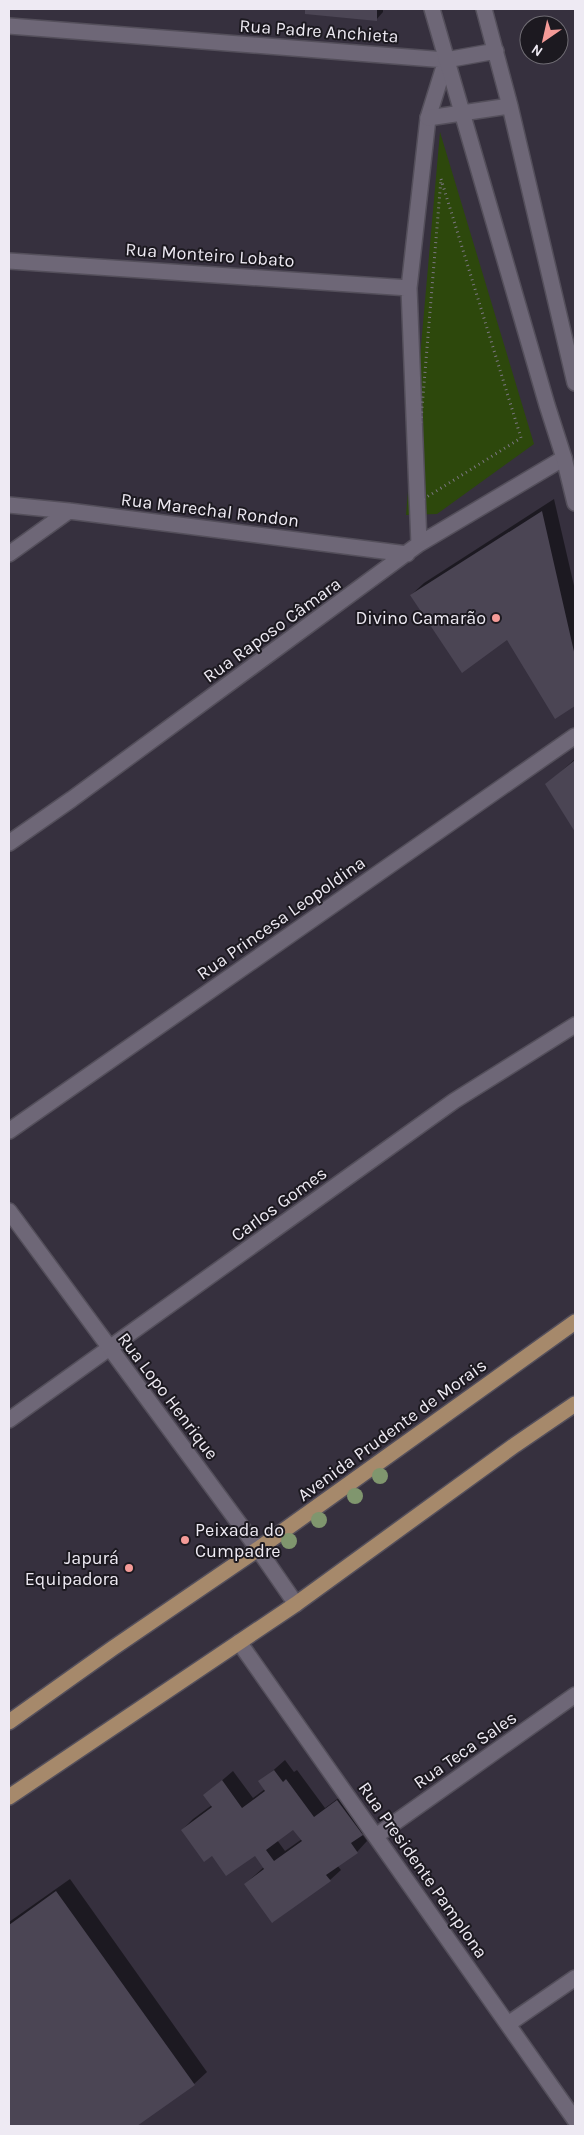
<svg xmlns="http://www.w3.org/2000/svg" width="584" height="2135" viewBox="0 0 584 2135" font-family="Karla,sans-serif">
<rect width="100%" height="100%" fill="#36303e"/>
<!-- green -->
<path fill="#2d480c" d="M 440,132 L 534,444 L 437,514 L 406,515 Z"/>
<!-- shadow -->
<path fill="#0007" fill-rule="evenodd" d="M 307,9 L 383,9 L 383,12 L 376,20 L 307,13 Z
M 554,499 L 575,590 L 575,705 L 556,717 L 508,638 L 411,595 L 424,583 Z
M 575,759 L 575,830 L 547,784 Z
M 285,1760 L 294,1772 L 297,1770 L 325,1808 L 348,1791 L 372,1824 L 362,1834 L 367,1841 L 357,1852 L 337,1865 L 341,1870 L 330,1880 L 273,1922 L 245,1884 L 264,1867 L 255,1854 L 212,1854 L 182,1830 L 193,1819 L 212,1805 L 205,1795 L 233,1771 L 253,1798 L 265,1789 L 260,1782 ZM 294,1828 L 302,1839 L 285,1851 L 277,1840 Z
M 70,1879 L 207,2072 L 194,2084 L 135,2126 L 11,2126 L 9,2122 L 9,1922 Z"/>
<!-- building -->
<path fill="#4b4554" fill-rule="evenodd" d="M 305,9 L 377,9 L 377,21 L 305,14 Z
M 542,511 L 575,656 L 575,706 L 555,719 L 507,640 L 462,673 L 410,595 Z
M 575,760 L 575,832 L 545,784 Z
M 274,1770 L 283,1782 L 286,1779 L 314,1817 L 337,1800 L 363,1835 L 351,1843 L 358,1853 L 326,1875 L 331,1881 L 272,1923 L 244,1884 L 264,1869 L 255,1856 L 226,1876 L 212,1856 L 204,1862 L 181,1830 L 212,1807 L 203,1795 L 222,1780 L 242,1808 L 265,1791 L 258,1781 ZM 293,1830 L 302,1841 L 274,1861 L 266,1850 Z
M 56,1891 L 195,2085 L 137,2126 L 10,2126 L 9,2125 L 9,1925 Z"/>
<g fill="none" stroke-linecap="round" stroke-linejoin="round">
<!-- street casing -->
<g stroke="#544f5b" stroke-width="18">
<path id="street" d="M 9,26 L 446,60 L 428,118 L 409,288 L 419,544
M 9,261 L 409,288
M 9,505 L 69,511 L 407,554
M 9,554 L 69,511
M 9,843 L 72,799 L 419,544 L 564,458
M 9,1131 L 575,736
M 9,1420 L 454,1101 L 575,1025
M 239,1642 L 575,2120
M 376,1836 L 575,1695
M 508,2024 L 575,1978"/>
</g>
<!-- secondary casing -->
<g stroke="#544f5b" stroke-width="18">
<path id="secondary" d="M 432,9 L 547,405 L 564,458 L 575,503
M 484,9 L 510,106 L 575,383
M 446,60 L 496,51
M 428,118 L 510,106
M 9,1211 L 258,1549 L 296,1604"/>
</g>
<!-- primary casing -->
<g stroke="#544f5b" stroke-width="18">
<path id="primary" d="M 9,1722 L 113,1648 L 258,1549 L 575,1322
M 9,1797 L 296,1604 L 515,1445 L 575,1404"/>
</g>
<!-- path -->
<path stroke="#7c7783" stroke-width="3" stroke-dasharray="1 4" stroke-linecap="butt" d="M 441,179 L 521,438 L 414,505 Z"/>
<!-- street -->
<use href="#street" stroke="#6e6777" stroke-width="15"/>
<!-- secondary -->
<use href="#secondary" stroke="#6e6777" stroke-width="15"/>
<!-- primary -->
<use href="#primary" stroke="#a6896b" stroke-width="15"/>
</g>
<!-- trees -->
<g fill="#80966e">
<circle cx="380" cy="1476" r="8"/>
<circle cx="355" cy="1496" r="8"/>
<circle cx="319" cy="1520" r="8"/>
<circle cx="289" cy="1541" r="8"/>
</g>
<!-- markers -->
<g fill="#f59b98" stroke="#1c1920" stroke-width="2">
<circle cx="496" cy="618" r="5"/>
<circle cx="185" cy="1540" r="5"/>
<circle cx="129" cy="1568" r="5"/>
</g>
<g text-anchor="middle" stroke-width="4" stroke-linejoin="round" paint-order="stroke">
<!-- street labels -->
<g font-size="18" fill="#eeeaf3" stroke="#1c1920">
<text transform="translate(319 31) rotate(4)" y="6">Rua Padre Anchieta</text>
<text transform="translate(210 255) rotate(4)" y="6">Rua Monteiro Lobato</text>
<text transform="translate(210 510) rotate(7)" y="6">Rua Marechal Rondon</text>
<text transform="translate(272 630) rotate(-36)" y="6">Rua Raposo Câmara</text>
<text transform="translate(281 918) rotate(-35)" y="6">Rua Princesa Leopoldina</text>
<text transform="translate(279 1204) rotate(-36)" y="6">Carlos Gomes</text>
<text transform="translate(168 1396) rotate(53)" y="6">Rua Lopo Henrique</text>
<text transform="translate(392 1430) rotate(-36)" y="6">Avenida Prudente de Morais</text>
<text transform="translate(465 1750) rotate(-35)" y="6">Rua Teca Sales</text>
<text transform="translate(423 1870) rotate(55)" y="6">Rua Presidente Pamplona</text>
</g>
<!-- poi labels -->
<g font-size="18" fill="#eeeaf3" stroke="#1c1920" text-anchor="end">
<text x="486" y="624">Divino Camarão</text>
<text x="195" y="1536" text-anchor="start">Peixada do<tspan x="195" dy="21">Cumpadre</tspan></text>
<text x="119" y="1564">Japurá<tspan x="119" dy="21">Equipadora</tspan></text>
</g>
</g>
<!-- border -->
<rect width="584" height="2135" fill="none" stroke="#eeeaf3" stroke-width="20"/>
<!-- north arrow -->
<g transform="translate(544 40) rotate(214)"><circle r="24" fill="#1c1920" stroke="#706d74"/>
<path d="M0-4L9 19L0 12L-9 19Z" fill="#f59b98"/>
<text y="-8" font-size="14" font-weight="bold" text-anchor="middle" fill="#eeeaf3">N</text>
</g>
</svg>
